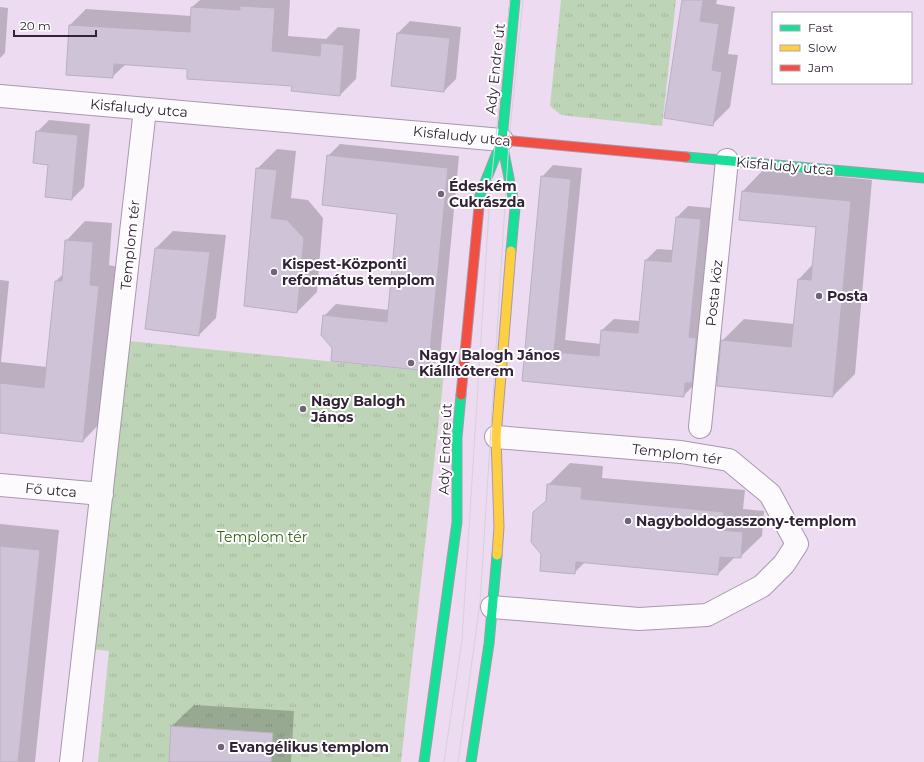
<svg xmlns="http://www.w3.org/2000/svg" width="924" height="762" viewBox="0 0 924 762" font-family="Montserrat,sans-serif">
<defs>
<pattern id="park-tufts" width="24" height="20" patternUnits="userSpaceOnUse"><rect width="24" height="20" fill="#bed4b6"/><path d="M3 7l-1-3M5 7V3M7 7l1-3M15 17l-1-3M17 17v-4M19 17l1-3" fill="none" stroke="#a4b69d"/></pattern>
</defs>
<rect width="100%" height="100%" fill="#ecdbf1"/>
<!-- park -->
<path fill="url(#park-tufts)" d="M 561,0 L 676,0 L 662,126 L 561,115 L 550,106 Z
M 119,340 L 444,373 L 401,762 L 98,762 L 109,651 L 84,648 Z"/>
<!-- shadow -->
<path fill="#0003" d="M 200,0 L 290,0 L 288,36 L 326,39 L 338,27 L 360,29 L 356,79 L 340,95 L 293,85 L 189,68 L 126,64 L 112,77 L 70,25 L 86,9 L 192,16 L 192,7 Z
M 683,0 L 717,0 L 716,4 L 735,7 L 728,54 L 738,55 L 730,107 L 713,124 Z
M 0,7 L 8,8 L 5,53 L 0,58 Z
M 410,21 L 461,27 L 456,79 L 444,91 L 392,86 L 398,33 Z
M 49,120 L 90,124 L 84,187 L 72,199 L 49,164 L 37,132 Z
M 340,144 L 459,156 L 440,358 L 428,370 L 333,348 L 324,316 L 336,304 L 389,310 L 399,213 L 328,156 Z
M 277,149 L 296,151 L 291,198 L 308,200 L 323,218 L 317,292 L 297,312 L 257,169 Z
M 553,165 L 582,168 L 565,340 L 601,344 L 602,330 L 614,319 L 640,321 L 646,260 L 657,249 L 673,250 L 677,217 L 688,206 L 712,208 L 695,384 L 683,396 L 523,380 L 542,177 Z
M 764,169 L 872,180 L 855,374 L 833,396 L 722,341 L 744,319 L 794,324 L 799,279 L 813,264 L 817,226 L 743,191 Z
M 85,221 L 112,223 L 109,265 L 118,267 L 102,421 L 83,441 L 0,432 L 0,280 L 9,281 L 1,362 L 47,367 L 56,281 L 63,274 L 66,241 Z
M 173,231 L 226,235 L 216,318 L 199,335 L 146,328 L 156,248 Z
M 570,463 L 603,466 L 602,478 L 745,490 L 743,509 L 764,511 L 762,536 L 740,557 L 735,557 L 718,574 L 585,562 L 574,573 L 542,554 L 534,512 L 547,500 L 548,485 Z
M 0,524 L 59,530 L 35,762 L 0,762 Z
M 194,705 L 294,711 L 291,762 L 170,762 L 172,726 Z"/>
<!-- building -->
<path fill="#cec3d7" stroke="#bab0c3" d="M 682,0 L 703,0 L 700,21 L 719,24 L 712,70 L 722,72 L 713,126 L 664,118 Z
M 240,6 L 275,8 L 272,51 L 320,56 L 321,43 L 344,45 L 340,96 L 291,91 L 292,86 L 187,79 L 187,69 L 114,64 L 113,78 L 66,75 L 69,25 L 190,32 L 191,7 L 240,10 Z
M 397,33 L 450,38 L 444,92 L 391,86 Z
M 36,131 L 78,135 L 72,200 L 45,197 L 48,165 L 33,163 Z
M 327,155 L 448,168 L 428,371 L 331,361 L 332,348 L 321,335 L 323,315 L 387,322 L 397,214 L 322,205 Z
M 256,168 L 277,170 L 271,218 L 287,220 L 304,238 L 297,313 L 244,306 Z
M 541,176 L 571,179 L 554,352 L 599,356 L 601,330 L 638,333 L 645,260 L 671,262 L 676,217 L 701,219 L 689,337 L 696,338 L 692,383 L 685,383 L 684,397 L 522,381 Z
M 742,191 L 851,201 L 833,397 L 717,386 L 721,340 L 791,347 L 798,279 L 811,280 L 816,227 L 739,220 Z
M 65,240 L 93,242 L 90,285 L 99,286 L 83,442 L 0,433 L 0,383 L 44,388 L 55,281 L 62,281 Z
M 155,248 L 210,252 L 199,336 L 145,329 Z
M 547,484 L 582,487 L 581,499 L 724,512 L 722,530 L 743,532 L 741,558 L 720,557 L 718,575 L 576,562 L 575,574 L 540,571 L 541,554 L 531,542 L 533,512 L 546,501 Z
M 0,546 L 40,550 L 18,762 L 0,762 Z
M 171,726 L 273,733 L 271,762 L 169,762 Z"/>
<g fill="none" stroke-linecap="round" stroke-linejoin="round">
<!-- street casing -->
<g stroke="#a799ac" stroke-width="24">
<path id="street" d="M 0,96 L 502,140
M 700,427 L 727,160
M 0,485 L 102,494
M 492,607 L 639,619 L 707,615 L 762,586 L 784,564 L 797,544 L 770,494 L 729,460 L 681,452 L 496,437
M 71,762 L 145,109"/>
</g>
<!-- fast casing -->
<g stroke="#a799ac" stroke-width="11">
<path id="fast" d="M 502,143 L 515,208 L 511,251
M 686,157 L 924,178
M 479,207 L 480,195 L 502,140 L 515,0
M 424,762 L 457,522 L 457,438 L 461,395
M 471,762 L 489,644 L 497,555"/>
</g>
<!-- slow casing -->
<g stroke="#a799ac" stroke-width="11">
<path id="slow" d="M 497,555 L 499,527 L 496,437 L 511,251"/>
</g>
<!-- jam casing -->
<g stroke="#a799ac" stroke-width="11">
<path id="jam" d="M 502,140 L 686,157
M 461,395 L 479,207"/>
</g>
<!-- street -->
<use href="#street" stroke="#fcfafd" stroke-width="22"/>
<!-- fast -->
<use href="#fast" stroke="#16e098" stroke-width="9"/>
<!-- slow -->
<use href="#slow" stroke="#ffcf43" stroke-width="9"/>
<!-- jam -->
<use href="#jam" stroke="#f24e42" stroke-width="9"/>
<!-- tram -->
<path stroke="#d6d1d8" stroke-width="1" d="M 444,762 L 462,640 L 490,194 L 510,0
M 458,762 L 480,603 L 509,141 L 523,0"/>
</g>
<!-- markers -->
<g fill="#736378" stroke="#fff" stroke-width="1.5">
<circle cx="441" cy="194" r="4"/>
<circle cx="274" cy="272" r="4"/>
<circle cx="819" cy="296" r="4"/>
<circle cx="411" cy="363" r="4"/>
<circle cx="303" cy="409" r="4"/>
<circle cx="628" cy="521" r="4"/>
<circle cx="221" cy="747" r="4"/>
</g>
<g text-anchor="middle" stroke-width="4" stroke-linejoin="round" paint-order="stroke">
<!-- street labels -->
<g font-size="14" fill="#322337" stroke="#fff">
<text transform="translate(495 69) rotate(-84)" y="5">Ady Endre út</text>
<text transform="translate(139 108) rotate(5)" y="5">Kisfaludy utca</text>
<text transform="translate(462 136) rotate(6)" y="5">Kisfaludy utca</text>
<text transform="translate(785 166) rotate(5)" y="5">Kisfaludy utca</text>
<text transform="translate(130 245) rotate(-84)" y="5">Templom tér</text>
<text transform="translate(714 293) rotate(-84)" y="5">Posta köz</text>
<text transform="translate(445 449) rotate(-88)" y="5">Ady Endre út</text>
<text transform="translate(677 454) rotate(7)" y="5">Templom tér</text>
<text transform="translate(51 490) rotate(5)" y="5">Fő utca</text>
</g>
<!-- poi labels -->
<g font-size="14" font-weight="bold" fill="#322337" stroke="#fff" text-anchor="start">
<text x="449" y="191">Édeském<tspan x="449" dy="16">Cukrászda</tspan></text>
<text x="282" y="269">Kispest-Központi<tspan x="282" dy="16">református templom</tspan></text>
<text x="827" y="301">Posta</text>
<text x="419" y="360">Nagy Balogh János<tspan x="419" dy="16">Kiállítóterem</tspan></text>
<text x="311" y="406">Nagy Balogh<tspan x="311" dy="16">János</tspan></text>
<text x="636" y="526">Nagyboldogasszony-templom</text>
<text x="229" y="752">Evangélikus templom</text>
</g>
<!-- park labels -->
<g font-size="14" fill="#306218" stroke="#fff">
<text x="262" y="542">Templom tér</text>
</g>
</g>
<!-- legend -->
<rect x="772" y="12" width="140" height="72" fill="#ffffff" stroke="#ada7af"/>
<rect x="780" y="25" width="20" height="6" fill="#16e098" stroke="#ada7af"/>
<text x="808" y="32" font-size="12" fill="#322337">Fast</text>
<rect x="780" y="45" width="20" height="6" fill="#ffcf43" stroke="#ada7af"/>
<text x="808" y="52" font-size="12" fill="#322337">Slow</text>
<rect x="780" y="65" width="20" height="6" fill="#f24e42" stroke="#ada7af"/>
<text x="808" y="72" font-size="12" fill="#322337">Jam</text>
<!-- scale -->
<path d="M14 30v6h82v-6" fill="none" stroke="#322337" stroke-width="2"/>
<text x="20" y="30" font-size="12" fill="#322337" stroke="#ffffff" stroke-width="3" paint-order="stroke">20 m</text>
</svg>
